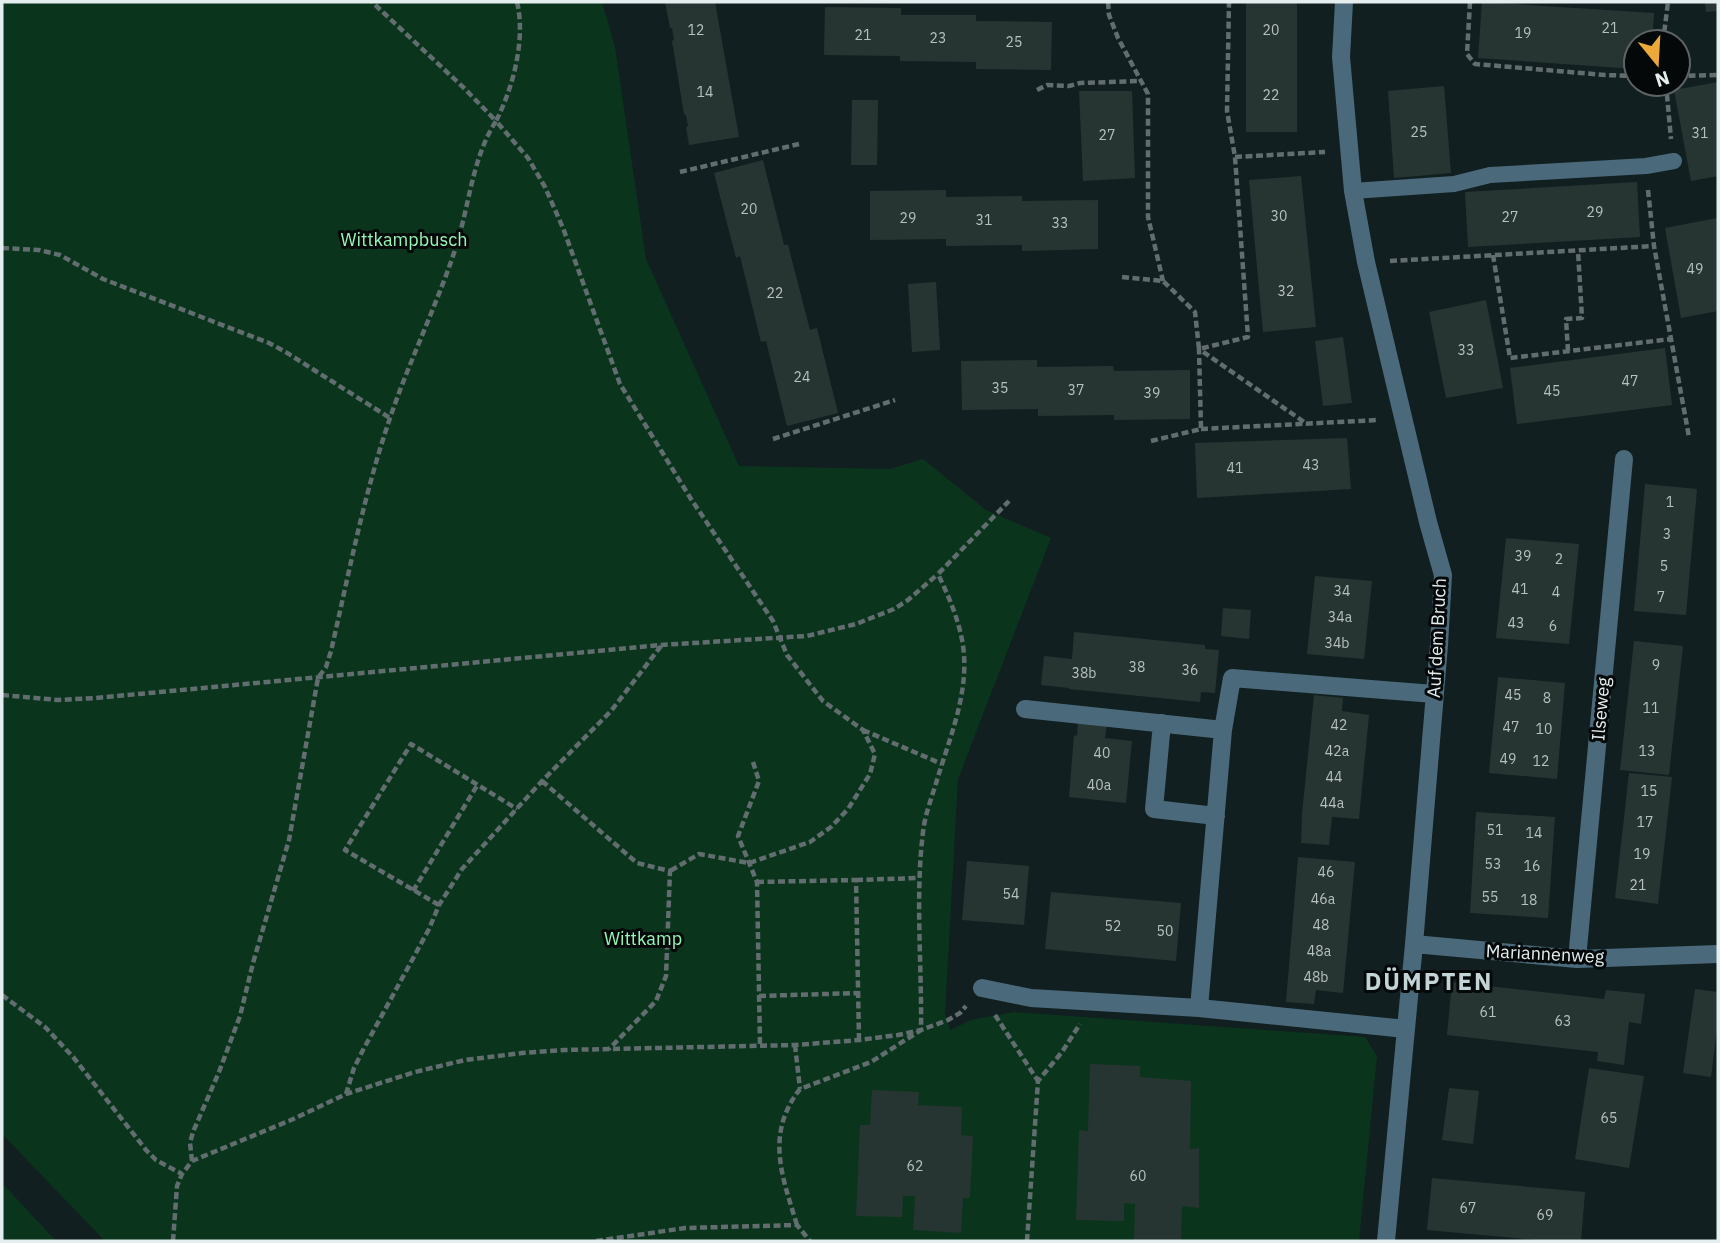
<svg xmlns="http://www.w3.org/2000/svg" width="1720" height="1243" viewBox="0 0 1720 1243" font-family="'IBM Plex Sans',sans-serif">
<rect width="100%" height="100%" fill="#121f21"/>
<!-- green -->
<path fill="#0a351c" d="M 2,2 L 602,2 L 615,47 L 646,259 L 739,466 L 890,469 L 923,459 L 986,510 L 1051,538 L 958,779 L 945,1013 L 950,1030 L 971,1020 L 1014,1012 L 1365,1037 L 1377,1056 L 1359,1241 L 105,1241 L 2,1134 Z
M 2,1183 L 56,1241 L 2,1241 Z"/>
<!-- building -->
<path fill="#273532" d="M 665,2 L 715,2 L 739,137 L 689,145 L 686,127 L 688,126 L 686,115 L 684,114 L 672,41 L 674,40 L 672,28 L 670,28 Z
M 1246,2 L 1297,2 L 1297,132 L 1246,132 Z
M 1482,2 L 1654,13 L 1652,42 L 1636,42 L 1636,69 L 1478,58 Z
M 1705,2 L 1718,2 L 1718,11 L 1706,12 Z
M 825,7 L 901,8 L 901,15 L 976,15 L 976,21 L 1052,22 L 1051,70 L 976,69 L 976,62 L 900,61 L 900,56 L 824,55 Z
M 1718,82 L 1718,176 L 1691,181 L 1674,90 Z
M 1444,86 L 1451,173 L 1394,178 L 1388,91 Z
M 1079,91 L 1132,91 L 1135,178 L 1083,181 Z
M 852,100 L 878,100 L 877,165 L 851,165 Z
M 763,160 L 784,245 L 788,245 L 810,330 L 817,328 L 838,413 L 787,426 L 766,341 L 761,342 L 740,256 L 736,258 L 714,173 Z
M 1301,176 L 1316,327 L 1263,332 L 1249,180 Z
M 1637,182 L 1640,237 L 1468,247 L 1465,192 Z
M 946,190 L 946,197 L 1022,196 L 1022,201 L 1098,200 L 1098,249 L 1022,251 L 1022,245 L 946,246 L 946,239 L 870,240 L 870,191 Z
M 1717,218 L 1718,311 L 1681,318 L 1665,228 Z
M 936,282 L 940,350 L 912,352 L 908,284 Z
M 1486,300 L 1503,388 L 1446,398 L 1429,312 Z
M 1343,337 L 1352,403 L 1323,406 L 1315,341 Z
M 1665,348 L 1672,405 L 1517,424 L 1510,368 Z
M 1037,360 L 1037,367 L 1113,366 L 1114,371 L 1190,370 L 1190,419 L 1114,420 L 1114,415 L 1038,416 L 1038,409 L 962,410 L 961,361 Z
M 1347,438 L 1351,489 L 1197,498 L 1195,443 Z
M 1645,484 L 1697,489 L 1686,615 L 1634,611 Z
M 1506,538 L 1579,544 L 1569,644 L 1496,638 Z
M 1315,576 L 1372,581 L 1364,659 L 1307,654 Z
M 1223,608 L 1251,610 L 1249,639 L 1221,636 Z
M 1074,632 L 1205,645 L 1205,649 L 1219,650 L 1215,693 L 1201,692 L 1200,702 L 1069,689 L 1069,688 L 1041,685 L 1044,656 L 1072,659 Z
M 1634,641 L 1683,646 L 1669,775 L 1620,770 Z
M 1498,677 L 1565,683 L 1557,779 L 1489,773 Z
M 1314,695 L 1343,698 L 1342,711 L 1369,715 L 1359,819 L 1332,817 L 1329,845 L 1301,843 L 1302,814 Z
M 1078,721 L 1107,724 L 1105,738 L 1132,741 L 1126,803 L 1069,797 L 1074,735 L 1077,736 Z
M 1629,773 L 1672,777 L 1658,904 L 1615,898 Z
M 1476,812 L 1555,817 L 1548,918 L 1470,913 Z
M 1298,857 L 1355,862 L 1343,993 L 1316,990 L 1314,1004 L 1286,1002 Z
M 967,861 L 1029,866 L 1024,925 L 962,920 Z
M 1051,892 L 1181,903 L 1176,961 L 1045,949 Z
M 1452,982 L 1604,999 L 1606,990 L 1645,994 L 1641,1024 L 1629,1022 L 1624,1065 L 1597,1061 L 1598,1052 L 1447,1035 Z
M 1695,989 L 1718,992 L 1718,1020 L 1711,1077 L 1683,1073 Z
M 1090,1064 L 1140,1066 L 1140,1077 L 1191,1081 L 1190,1149 L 1199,1148 L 1199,1208 L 1182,1206 L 1181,1241 L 1134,1240 L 1135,1204 L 1124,1203 L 1124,1221 L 1076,1220 L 1079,1130 L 1088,1131 Z
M 1589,1068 L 1644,1076 L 1629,1168 L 1575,1159 Z
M 1449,1088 L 1479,1091 L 1473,1144 L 1442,1140 Z
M 872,1090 L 919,1092 L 918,1105 L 962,1107 L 961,1135 L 973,1136 L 970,1198 L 963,1198 L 961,1233 L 913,1230 L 915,1196 L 903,1196 L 902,1217 L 856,1216 L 860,1125 L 870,1125 Z
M 1432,1178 L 1585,1192 L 1581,1241 L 1547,1241 L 1427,1230 Z"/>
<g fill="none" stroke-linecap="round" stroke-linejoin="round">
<!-- path -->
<path stroke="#626d6f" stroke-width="4.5" stroke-dasharray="7 3.5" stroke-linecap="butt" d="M 517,2 C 526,39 513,88 496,121 L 528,158 L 545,187 L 563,228 L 620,384 L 691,499 L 773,621 L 787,655 L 823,701 L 863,730 L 875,754 L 870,774 L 848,809 L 831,827 L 810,842 L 749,863 L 699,854 L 670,871
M 1108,2 L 1109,15 L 1118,38 L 1148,94 L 1148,217 L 1163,281
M 1470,2 L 1467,54 L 1475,64 L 1605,75 L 1636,76
M 1663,42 L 1668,2
M 1678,76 L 1718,75
M 1666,84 L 1671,139
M 1037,90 L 1047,85 L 1069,86 L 1080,83 L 1140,81
M 1235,157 L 1325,152
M 680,172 L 799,144
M 1648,190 L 1654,246 L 1689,437
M 2,248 L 39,250 L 60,255 L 103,279 L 269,343 L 284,351 L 390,418
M 1493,255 L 1510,358 L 1671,339
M 1390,261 L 1654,246
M 1122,277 L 1163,281 L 1195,312 L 1199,349 L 1248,337 L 1235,157 L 1227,111 L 1229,2
M 1568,351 L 1566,319 L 1582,318 L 1578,251
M 1201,429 L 1378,420
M 773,439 L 895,400
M 1151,441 L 1201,429 L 1199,349 L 1307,424
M 2,695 L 58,700 L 96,698 L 661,645 L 807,636 L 856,624 L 894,609 L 908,600 L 938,574
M 863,730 L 942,764
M 753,762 L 759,781 L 738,836 L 757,882 L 760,1046
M 542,781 L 637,863 L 670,871 L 666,976 L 656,1001 L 609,1049
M 856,880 L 919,878
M 757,882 L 856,880 L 859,1040
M 413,891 L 478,784
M 439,905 L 345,850 L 411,744 L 517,809
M 2,995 L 45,1027 L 74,1058 L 146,1150 L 156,1160 L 182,1174
M 759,996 L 858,993
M 995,1015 L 1038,1081
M 795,1045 L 800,1089
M 346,1094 L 354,1068 L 363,1050 L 429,929 L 439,905 L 462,869 L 542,781 L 611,711 L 661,646
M 192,1161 L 190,1143 L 193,1132 L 219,1072 L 240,1016 L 253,963 L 289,840 L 318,678 L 326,667 L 331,651 C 349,573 364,494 390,418 C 409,362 435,309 454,253 C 469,210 471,160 496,121 L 464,88 L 372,2
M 797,1225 C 782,1176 765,1134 800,1089 L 871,1062 L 921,1030 C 922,964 915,897 923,832 C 925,814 932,797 937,780 C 949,740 967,698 964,655 C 962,627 950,599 938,574 L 1009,501
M 173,1241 L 177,1186 L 182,1174 L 192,1161 L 291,1120 L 346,1094 L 415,1072 L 465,1060 L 522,1053 L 564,1050 L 795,1045 L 859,1040 L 898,1035 L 921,1030 L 948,1020 L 960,1013 L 966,1006
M 596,1241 L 685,1228 L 797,1225 L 810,1241
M 1027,1241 L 1038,1081 L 1062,1052 L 1080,1024"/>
<!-- service -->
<path stroke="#4a6a7b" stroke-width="16" d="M 1353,191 L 1454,184 L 1490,175 L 1646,166 L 1674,161"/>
<!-- minor -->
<path stroke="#4a6a7b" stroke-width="18" d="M 1344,2 L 1341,57 L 1353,191 L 1366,262 L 1428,522 L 1443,575 L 1439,645 L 1414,944 L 1386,1241
M 1025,709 L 1223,730
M 1162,723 L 1154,809 L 1216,816
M 1414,944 L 1577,959 L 1718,954
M 1577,959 L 1624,459
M 982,988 L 1031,998 L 1199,1008 L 1406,1029
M 1199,1008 L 1223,730 L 1232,678 L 1434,694"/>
</g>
<g text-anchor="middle" stroke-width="6" stroke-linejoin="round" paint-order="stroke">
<!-- number labels -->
<g font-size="14" fill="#b6c0c0">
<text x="1610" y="33">21</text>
<text x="696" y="35">12</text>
<text x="1271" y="35">20</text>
<text x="1523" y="38">19</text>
<text x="863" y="40">21</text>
<text x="938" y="43">23</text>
<text x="1014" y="47">25</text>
<text x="705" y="97">14</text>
<text x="1271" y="100">22</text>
<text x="1419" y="137">25</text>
<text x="1700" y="138">31</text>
<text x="1107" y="140">27</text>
<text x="749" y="214">20</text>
<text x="1595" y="217">29</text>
<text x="1279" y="221">30</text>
<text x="1510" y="222">27</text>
<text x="908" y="223">29</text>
<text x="984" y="225">31</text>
<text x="1060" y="228">33</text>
<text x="1695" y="274">49</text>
<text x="1286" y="296">32</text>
<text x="775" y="298">22</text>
<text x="1466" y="355">33</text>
<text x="802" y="382">24</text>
<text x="1630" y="386">47</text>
<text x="1000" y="393">35</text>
<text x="1076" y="395">37</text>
<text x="1552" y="396">45</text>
<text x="1152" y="398">39</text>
<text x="1311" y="470">43</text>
<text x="1235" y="473">41</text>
<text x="1670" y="507">1</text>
<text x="1667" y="539">3</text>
<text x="1523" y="561">39</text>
<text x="1559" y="564">2</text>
<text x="1664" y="571">5</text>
<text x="1520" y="594">41</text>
<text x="1342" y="596">34</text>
<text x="1556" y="597">4</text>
<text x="1661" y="602">7</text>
<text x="1340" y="622">34a</text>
<text x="1516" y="628">43</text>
<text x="1553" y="631">6</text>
<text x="1337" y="648">34b</text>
<text x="1656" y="670">9</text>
<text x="1137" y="672">38</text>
<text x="1190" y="675">36</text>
<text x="1084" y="678">38b</text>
<text x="1513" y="700">45</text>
<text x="1547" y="703">8</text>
<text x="1651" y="713">11</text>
<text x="1339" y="730">42</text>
<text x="1511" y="732">47</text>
<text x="1544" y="734">10</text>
<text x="1337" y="756">42a</text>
<text x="1647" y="756">13</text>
<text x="1102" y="758">40</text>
<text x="1508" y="764">49</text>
<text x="1541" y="766">12</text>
<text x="1334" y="782">44</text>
<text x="1099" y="790">40a</text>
<text x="1649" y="796">15</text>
<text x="1332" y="808">44a</text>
<text x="1645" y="827">17</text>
<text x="1495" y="835">51</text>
<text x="1534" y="838">14</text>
<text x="1642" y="859">19</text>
<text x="1493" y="869">53</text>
<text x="1532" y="871">16</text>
<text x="1326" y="877">46</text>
<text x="1638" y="890">21</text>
<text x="1011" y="899">54</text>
<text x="1490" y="902">55</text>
<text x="1323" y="904">46a</text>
<text x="1529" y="905">18</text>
<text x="1321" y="930">48</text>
<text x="1113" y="931">52</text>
<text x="1165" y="936">50</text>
<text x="1319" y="956">48a</text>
<text x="1316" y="982">48b</text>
<text x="1488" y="1017">61</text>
<text x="1563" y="1026">63</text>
<text x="1609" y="1123">65</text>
<text x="915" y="1171">62</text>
<text x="1138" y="1181">60</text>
<text x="1468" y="1213">67</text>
<text x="1545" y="1220">69</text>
</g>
<!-- park labels -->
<g font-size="18" fill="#95f8b6" stroke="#040809">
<text x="404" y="246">Wittkampbusch</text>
<text x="643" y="945">Wittkamp</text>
</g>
<!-- street labels -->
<g font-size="18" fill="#e5eeef" stroke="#040809">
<text transform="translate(1437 638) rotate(-87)" y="6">Auf dem Bruch</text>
<text transform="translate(1601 709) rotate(-85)" y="6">Ilseweg</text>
<text transform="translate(1545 954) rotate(3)" y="6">Mariannenweg</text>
</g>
<!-- district labels -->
<g font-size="24" font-weight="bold" letter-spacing="2" fill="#c2d4d6" stroke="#040809">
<text x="1429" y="990">DÜMPTEN</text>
</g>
</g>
<!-- border -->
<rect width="1720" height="1243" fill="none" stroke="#e5eeef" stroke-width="7"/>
<!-- north arrow -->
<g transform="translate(1657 63) rotate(162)"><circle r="33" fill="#040809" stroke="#5e6465" stroke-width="2"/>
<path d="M0-5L12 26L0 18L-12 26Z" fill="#eca93a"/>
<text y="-10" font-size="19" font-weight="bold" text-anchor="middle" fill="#e5eeef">N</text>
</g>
</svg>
